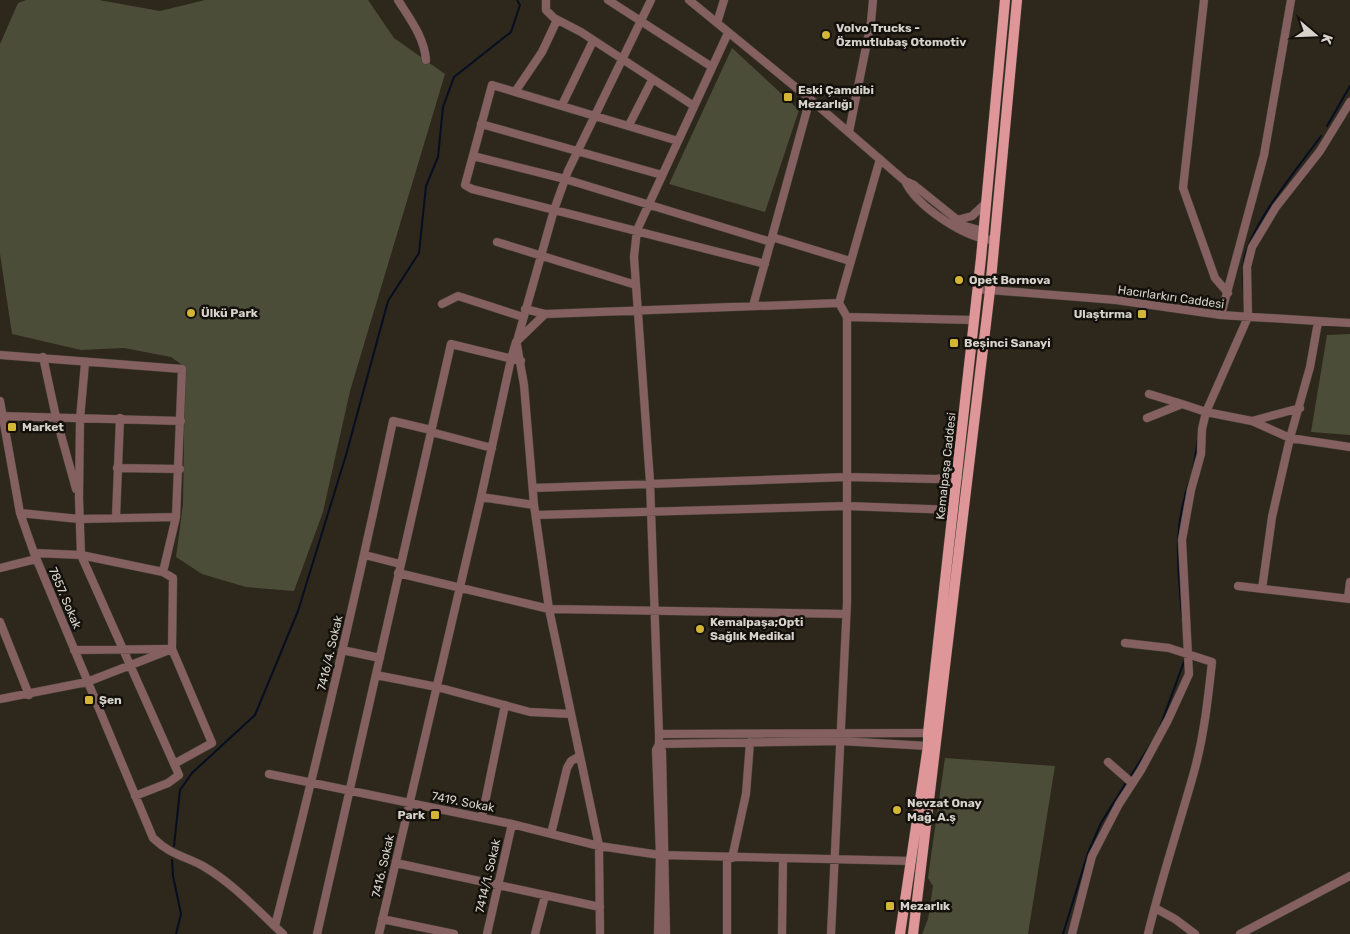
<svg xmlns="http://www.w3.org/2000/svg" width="1350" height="934" viewBox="0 0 1350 934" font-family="Rubik,sans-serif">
<rect width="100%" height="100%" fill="#2e271c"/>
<!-- green -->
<path fill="#4b4d38" d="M 26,0 L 99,0 L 160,11 L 205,0 L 368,0 L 394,38 L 445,74 L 350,391 L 323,512 L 294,591 L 246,587 L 202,574 L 176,557 L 183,504 L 185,367 L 171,357 L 124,348 L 81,350 L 12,334 L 0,254 L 0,44 L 18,3 Z
M 732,48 L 799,110 L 765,212 L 669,184 Z
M 1350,334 L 1350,435 L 1311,432 L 1327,335 Z
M 945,758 L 1055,766 L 1028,934 L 922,934 L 928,919 L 933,886 L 928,878 L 930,863 Z"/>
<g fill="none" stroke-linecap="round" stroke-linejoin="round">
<!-- stream -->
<path stroke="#060e22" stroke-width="2" d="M 1327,126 L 1350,86
M 1244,294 C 1243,281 1242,268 1245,256 C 1255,219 1298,168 1321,136
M 1193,470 L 1198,440
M 1182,617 C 1178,565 1172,527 1191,477
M 1160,727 L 1185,659
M 1129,779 L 1152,742
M 174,846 L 180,790 L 192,773 L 255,715 L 298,611 L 346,455 L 388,301 L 419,253 L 426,186 L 438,157 L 443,107 L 454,77 L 511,32 L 520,5 L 517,0
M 172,860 L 173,876 L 181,914 L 176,934
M 1063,934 L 1088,853 L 1101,823 L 1126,783"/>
<!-- minor casing -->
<g stroke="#494238" stroke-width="9">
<path id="minor" d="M 398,0 C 410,19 424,37 426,60
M 546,0 L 546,10 L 554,18 L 581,32 L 694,106
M 608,0 L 712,67
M 689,0 L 810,99 L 905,181 L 914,185 L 965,226 L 983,231
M 1204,0 L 1183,188 L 1215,278 L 1228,293
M 717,23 L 724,0
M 515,92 L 542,52 L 557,20
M 562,105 L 593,41
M 481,124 L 662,175
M 629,125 L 652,80
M 849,132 L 871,22 L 873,0
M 678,141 L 492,85 L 465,185 L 472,189 L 765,264
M 473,156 L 565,179 L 771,242
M 905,181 C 916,206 966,239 993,240
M 957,220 L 972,216 L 986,203
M 772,237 L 850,261
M 497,242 L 636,285
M 977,289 L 1116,300 L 1221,315 L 1350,323
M 839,303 L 880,159
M 442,304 L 458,296 L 523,317
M 753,306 L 810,99
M 525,309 L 545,314
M 1221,315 L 1264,155 L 1291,0
M 847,317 L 973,320
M 517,341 L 554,210 L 568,171 L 651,0
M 517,345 L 524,385 L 534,505 L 549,609 L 599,846 L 600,934
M 0,355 L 182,369 L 176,517 L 163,572
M 43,357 L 56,417 L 76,489
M 85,363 L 80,419 L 79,498 L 81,555 L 179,775 L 168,783 L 135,796
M 0,401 L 20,513 L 34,553 L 153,838 C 172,856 183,855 203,866 C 234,884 257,910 283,934
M 1182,404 L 1206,412 L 1252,421 L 1290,438 L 1350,447
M 0,416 L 181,421
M 1147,418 L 1182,404 L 1149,394
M 1252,421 L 1300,408
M 431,432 L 492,448
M 117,468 L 180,469
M 533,488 L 847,477 L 935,479 L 958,477
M 481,497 L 534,505
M 20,513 L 79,519 L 176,517
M 536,515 L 847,506 L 954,510
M 116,517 L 120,418
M 34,553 L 81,555 L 163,572 L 173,578 L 172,649 L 212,743 L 174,764
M 365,555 L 400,564
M 0,568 L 36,559
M 398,573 L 549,609 L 846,614
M 1238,586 L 1350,599
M 1262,589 L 1272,517 L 1290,438 L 1310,367 L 1318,322
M 1348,598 L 1350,582
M 0,622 L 29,695
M 1125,643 L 1169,648 L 1212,662 C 1208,699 1204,736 1194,772 C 1179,826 1161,879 1148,934
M 74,650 L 167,649
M 342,650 L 380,658
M 376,675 L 437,687 L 530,712 L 571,714
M 0,699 L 87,682 L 172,649
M 659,734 L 928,733
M 659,744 L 840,741 L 928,746
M 659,744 L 662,751 L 666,934
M 1108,762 L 1132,783
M 269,774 L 512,824 L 599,846 L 660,855 L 912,861
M 482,817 L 505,705
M 551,834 L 567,768 L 571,761 L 580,756
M 727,858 L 727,934
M 732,858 L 746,794 L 750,742
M 396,863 L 600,907
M 1155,908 L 1175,919 L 1195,934
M 382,919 L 454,934
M 275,926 C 318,759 357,591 393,421 L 431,430
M 317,934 L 451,344 L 521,361
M 379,934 L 481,497 L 511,359 L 516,342 L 545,314 L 839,303 L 847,317 L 847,603 L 831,934
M 487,934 L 512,824
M 535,934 L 545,896
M 658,934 L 660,855 L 656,750 L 659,744 L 659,734 L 650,482 L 634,257 L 637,230 L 728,33
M 782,934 L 783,859
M 1072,934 L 1092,856 L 1119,804 L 1141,770 L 1168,720 L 1189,674 L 1182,540 L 1191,490 L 1201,454 L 1202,429 L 1206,412 L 1248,317 L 1247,267 L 1252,247 L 1276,207 L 1320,151 L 1350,102
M 1240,934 L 1350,876"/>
</g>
<!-- major casing -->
<g stroke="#494238" stroke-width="11">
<path id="major" d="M 900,934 L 928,746 L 928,733 L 981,258 L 1005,0
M 913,934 L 990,290 L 1017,0"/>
</g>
<!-- minor -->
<use href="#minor" stroke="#846061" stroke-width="8"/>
<!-- major -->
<use href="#major" stroke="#df9698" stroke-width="10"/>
</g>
<!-- markers -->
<g fill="#d3b635" stroke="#14110c" stroke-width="2">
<circle cx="826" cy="35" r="5"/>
<rect x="783" y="92" width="10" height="10" rx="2.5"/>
<circle cx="959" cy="280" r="5"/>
<circle cx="191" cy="313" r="5"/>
<rect x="1137" y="309" width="10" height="10" rx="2.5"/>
<rect x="949" y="338" width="10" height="10" rx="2.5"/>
<rect x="7" y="422" width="10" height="10" rx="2.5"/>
<circle cx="700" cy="629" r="5"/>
<rect x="84" y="695" width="10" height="10" rx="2.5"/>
<circle cx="897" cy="810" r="5"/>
<rect x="430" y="810" width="10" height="10" rx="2.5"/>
<rect x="885" y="901" width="10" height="10" rx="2.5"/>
</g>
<g text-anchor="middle" stroke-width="5" stroke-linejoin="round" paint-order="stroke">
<!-- poi labels -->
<g font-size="12" font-weight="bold" fill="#d7d2cb" stroke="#14110c" text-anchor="start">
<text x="836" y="32">Volvo Trucks -<tspan x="836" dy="14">Özmutlubaş Otomotiv</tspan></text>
<text x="798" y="94">Eski Çamdibi<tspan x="798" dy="14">Mezarlığı</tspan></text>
<text x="969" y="284">Opet Bornova</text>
<text x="201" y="317">Ülkü Park</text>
<text x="1132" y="318" text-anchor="end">Ulaştırma</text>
<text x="964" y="347">Beşinci Sanayi</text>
<text x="22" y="431">Market</text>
<text x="710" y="626">Kemalpaşa;Opti<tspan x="710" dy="14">Sağlık Medikal</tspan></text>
<text x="99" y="704">Şen</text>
<text x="907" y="807">Nevzat Onay<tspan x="907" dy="14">Mağ. A.ş</tspan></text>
<text x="425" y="819" text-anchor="end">Park</text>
<text x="900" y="910">Mezarlık</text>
</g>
<!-- street labels -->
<g font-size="12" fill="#d7d2cb" stroke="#14110c">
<text transform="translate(1171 297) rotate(8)" y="4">Hacırlarkırı Caddesi</text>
<text transform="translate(946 466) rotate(-84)" y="4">Kemalpaşa Caddesi</text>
<text transform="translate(65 598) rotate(67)" y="4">7857. Sokak</text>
<text transform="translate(330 653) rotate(-77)" y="4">7416/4. Sokak</text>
<text transform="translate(463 802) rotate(11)" y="4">7419. Sokak</text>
<text transform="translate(383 866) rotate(-77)" y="4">7416. Sokak</text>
<text transform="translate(488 876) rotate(-77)" y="4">7414/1. Sokak</text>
</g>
</g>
<!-- north arrow -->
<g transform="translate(1315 35) rotate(109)" stroke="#14110c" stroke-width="4" paint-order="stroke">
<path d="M0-4L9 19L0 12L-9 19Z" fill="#d7d2cb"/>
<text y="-8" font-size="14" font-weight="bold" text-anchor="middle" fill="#d7d2cb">K</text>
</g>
</svg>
